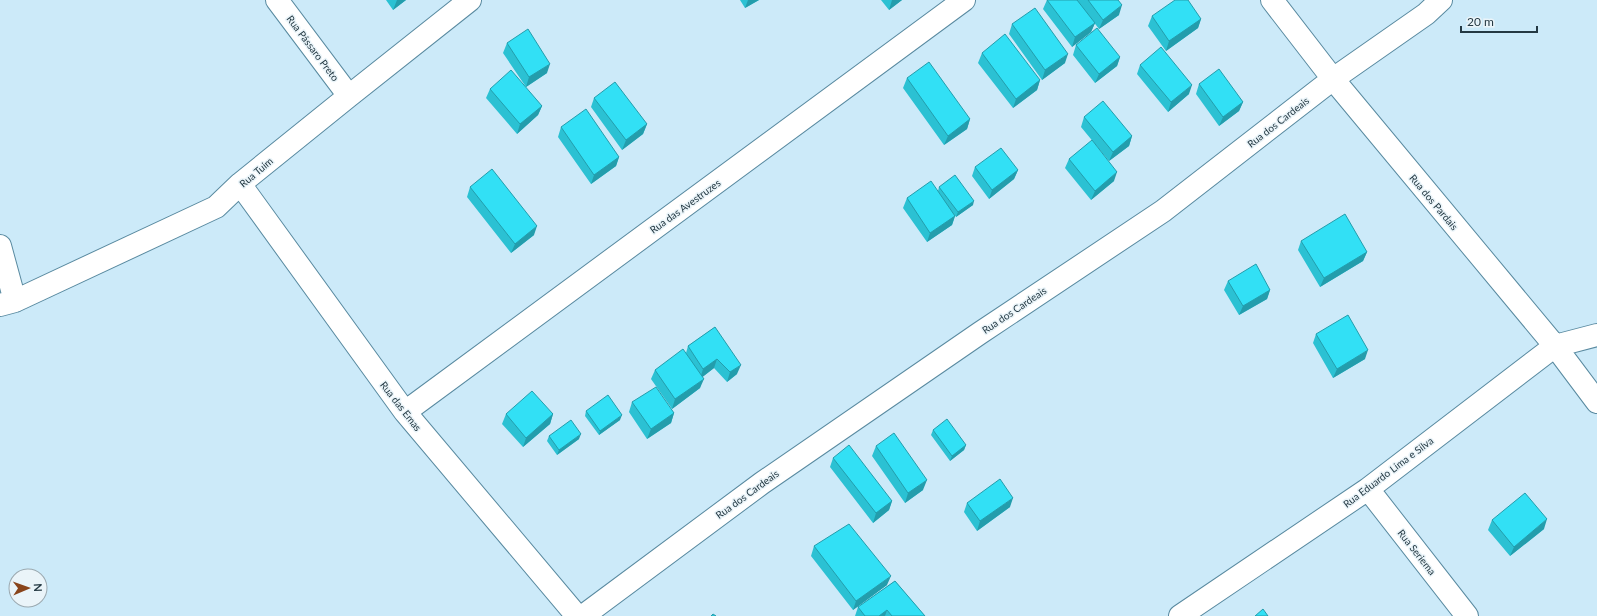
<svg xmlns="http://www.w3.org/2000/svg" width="1597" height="616" viewBox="0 0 1597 616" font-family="Lato,sans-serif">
<rect width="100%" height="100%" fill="#cceaf9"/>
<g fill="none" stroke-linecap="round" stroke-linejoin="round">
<!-- street casing -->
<g stroke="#598aa0" stroke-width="24">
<path id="street" d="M 277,0 L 349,96
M 1272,0 L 1333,79 L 1555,346 L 1597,402
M 240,184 L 405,412 L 577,616
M 0,246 L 15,301
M 0,305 L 15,301 L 216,207 L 240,184 L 349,96 L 470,0
M 405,412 L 964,0
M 1368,489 L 1467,616
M 583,616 L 762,483 L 980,333 L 1163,211 L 1333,79 L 1426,14 L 1441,0
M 1180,616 L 1368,489 L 1555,346 L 1597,335"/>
</g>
<!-- street -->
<use href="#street" stroke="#fff" stroke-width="22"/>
</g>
<!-- wall -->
<path fill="#2bc1d3" d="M 386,0 L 406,0 L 393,10 Z
M 740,0 L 759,0 L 745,8 Z
M 881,0 L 902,0 L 889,10 Z
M 1047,0 L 1077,0 L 1095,23 L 1091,32 L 1072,47 L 1043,9 Z
M 1077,0 L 1118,0 L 1119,15 L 1099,29 Z
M 1152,16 L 1201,19 L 1198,28 L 1166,51 L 1148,26 Z
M 1012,24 L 1065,63 L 1042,80 L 1009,34 Z
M 507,43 L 547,73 L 526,87 L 503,53 Z
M 1076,45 L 1120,57 L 1117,66 L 1095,83 L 1073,55 Z
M 982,53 L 1040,80 L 1037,90 L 1013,108 L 978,63 Z
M 1140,65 L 1189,94 L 1168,112 L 1137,74 Z
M 907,78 L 970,119 L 967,129 L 944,145 L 903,88 Z
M 1199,84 L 1243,102 L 1239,111 L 1219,126 L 1196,94 Z
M 490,89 L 542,106 L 538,115 L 517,134 L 486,98 Z
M 594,98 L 647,124 L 643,134 L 622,150 L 591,107 Z
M 1084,117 L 1132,136 L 1129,146 L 1109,161 L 1081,127 Z
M 561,127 L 619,157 L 616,166 L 591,184 L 558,137 Z
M 1069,159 L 1114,181 L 1091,200 L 1065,168 Z
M 975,167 L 1018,170 L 1014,179 L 989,199 L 972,176 Z
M 470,187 L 534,235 L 511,253 L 467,197 Z
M 939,187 L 973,205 L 956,217 L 954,214 L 955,216 L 952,225 L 927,242 L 903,208 L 907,198 L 938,191 Z
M 1301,241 L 1367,252 L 1363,261 L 1320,287 L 1298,250 Z
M 1228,281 L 1270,290 L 1267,299 L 1239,315 L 1224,290 Z
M 715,327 L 737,374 L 727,382 L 714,368 L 702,377 L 700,388 L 672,409 L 651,379 L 655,370 L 686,353 L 688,346 Z
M 1316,334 L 1365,359 L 1333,378 L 1313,343 Z
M 632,402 L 674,413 L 671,423 L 647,439 L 629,412 Z
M 586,411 L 620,420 L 599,435 L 585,416 Z
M 506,414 L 553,414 L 550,424 L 523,447 L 502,424 Z
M 933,430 L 966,445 L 964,450 L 950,461 L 931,435 Z
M 549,436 L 579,439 L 557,455 L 547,441 Z
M 876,446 L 923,490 L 905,503 L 872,456 Z
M 833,458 L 892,501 L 889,510 L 873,523 L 830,467 Z
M 967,503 L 1010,507 L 977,531 L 964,512 Z
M 1492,520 L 1544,529 L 1510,556 L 1488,530 Z
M 814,546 L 887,585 L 853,610 L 811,556 Z
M 895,581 L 925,616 L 855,616 L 858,607 Z"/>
<!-- shaded-wall -->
<path fill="#239dac" d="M 397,0 L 406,0 L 393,10 Z
M 748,0 L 759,0 L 745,8 Z
M 892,0 L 902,0 L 889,10 Z
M 1122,5 L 1119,15 L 1099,29 L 1103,20 Z
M 1201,19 L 1198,28 L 1166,51 L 1169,41 Z
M 1095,23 L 1091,32 L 1072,47 L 1075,37 Z
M 1068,54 L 1065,63 L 1042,80 L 1045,70 Z
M 1120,57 L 1117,66 L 1095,83 L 1099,74 Z
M 550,64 L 547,73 L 526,87 L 529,77 Z
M 1040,80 L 1037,90 L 1013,108 L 1016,99 Z
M 1192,85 L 1189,94 L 1168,112 L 1171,102 Z
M 1243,102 L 1239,111 L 1219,126 L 1223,117 Z
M 542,106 L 538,115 L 517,134 L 520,124 Z
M 970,119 L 967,129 L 944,145 L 948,136 Z
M 647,124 L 643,134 L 622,150 L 626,140 Z
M 1132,136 L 1129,146 L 1109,161 L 1113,152 Z
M 619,157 L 616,166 L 591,184 L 594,175 Z
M 1018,170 L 1014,179 L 989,199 L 992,190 Z
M 1117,172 L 1114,181 L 1091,200 L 1095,191 Z
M 974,201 L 973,205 L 956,217 L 958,212 Z
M 955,216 L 952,225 L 927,242 L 930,233 Z
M 537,226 L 534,235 L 511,253 L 515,244 Z
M 1367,252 L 1363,261 L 1320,287 L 1324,278 Z
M 1270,290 L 1267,299 L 1239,315 L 1243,306 Z
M 1368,350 L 1365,359 L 1333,378 L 1337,369 Z
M 717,359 L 714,368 L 700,379 L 703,369 Z
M 741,365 L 737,374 L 727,382 L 730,372 Z
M 704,379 L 700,388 L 672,409 L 675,399 Z
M 674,413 L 671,423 L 647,439 L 651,429 Z
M 553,414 L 550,424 L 523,447 L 526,438 Z
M 622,415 L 620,420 L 599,435 L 600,431 Z
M 581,434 L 579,439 L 557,455 L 559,450 Z
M 966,445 L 964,450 L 950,461 L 952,456 Z
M 927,480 L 923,490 L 905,503 L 908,493 Z
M 1013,498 L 1010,507 L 977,531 L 980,521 Z
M 892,501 L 889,510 L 873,523 L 876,513 Z
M 1547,519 L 1544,529 L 1510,556 L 1514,547 Z
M 891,576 L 887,585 L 853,610 L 856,601 Z
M 887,610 L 885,616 L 879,616 Z"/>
<!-- building -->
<path fill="#32e0f5" stroke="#239dac" d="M 1047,0 L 1077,0 L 1095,23 L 1075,37 Z
M 1088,0 L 1118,0 L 1122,5 L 1103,20 Z
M 1175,0 L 1188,0 L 1201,19 L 1169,41 L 1152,16 Z
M 1035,8 L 1068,54 L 1045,70 L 1012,24 Z
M 1097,28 L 1120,57 L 1099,74 L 1076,45 Z
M 528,29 L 550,64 L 529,77 L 507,43 Z
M 1005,34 L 1040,80 L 1016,99 L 982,53 Z
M 1161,47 L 1192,85 L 1171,102 L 1140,65 Z
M 929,62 L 970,119 L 948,136 L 907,78 Z
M 1219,69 L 1243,102 L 1223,117 L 1199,84 Z
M 511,70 L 542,106 L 520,124 L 490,89 Z
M 615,82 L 647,124 L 626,140 L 594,98 Z
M 1103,101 L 1132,136 L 1113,152 L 1084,117 Z
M 586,109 L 619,157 L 594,175 L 561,127 Z
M 1092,140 L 1117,172 L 1095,191 L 1069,159 Z
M 1001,148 L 1018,170 L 992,190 L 975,167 Z
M 492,169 L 537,226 L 515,244 L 470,187 Z
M 955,175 L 974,201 L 958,212 L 939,187 Z
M 931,181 L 955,216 L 930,233 L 907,198 Z
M 1345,214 L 1367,252 L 1324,278 L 1301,241 Z
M 1256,264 L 1270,290 L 1243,306 L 1228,281 Z
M 1348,315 L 1368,350 L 1337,369 L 1316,334 Z
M 715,327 L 741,365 L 730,372 L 717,359 L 703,369 L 688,346 Z
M 683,349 L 704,379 L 675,399 L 655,370 Z
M 656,387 L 674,413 L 651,429 L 632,402 Z
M 532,391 L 553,414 L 526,438 L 506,414 Z
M 608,395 L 622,415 L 600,431 L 586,411 Z
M 947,419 L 966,445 L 952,456 L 933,430 Z
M 571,420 L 581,434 L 559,450 L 549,436 Z
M 894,433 L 927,480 L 908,493 L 876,446 Z
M 849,445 L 892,501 L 876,513 L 833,458 Z
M 1000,479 L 1013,498 L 980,521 L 967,503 Z
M 1525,493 L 1547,519 L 1514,547 L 1492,520 Z
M 849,524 L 891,576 L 856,601 L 814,546 Z
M 895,581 L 925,616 L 892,616 L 887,610 L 879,616 L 865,616 L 858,607 Z
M 1263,609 L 1268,616 L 1255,616 Z
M 713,614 L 716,616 L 711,616 Z"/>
<g text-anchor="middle" stroke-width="3" stroke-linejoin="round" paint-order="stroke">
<!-- street labels -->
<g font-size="10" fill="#243943" stroke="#eaf4f9">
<text transform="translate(313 48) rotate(53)" y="4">Rua Pássaro Preto</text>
<text transform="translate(1278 122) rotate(-38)" y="4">Rua dos Cardeais</text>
<text transform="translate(256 172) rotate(-40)" y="4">Rua Tuim</text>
<text transform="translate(1434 202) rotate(50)" y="4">Rua dos Pardais</text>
<text transform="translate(685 206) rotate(-36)" y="4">Rua das Avestruzes</text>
<text transform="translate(1014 310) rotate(-34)" y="4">Rua dos Cardeais</text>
<text transform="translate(401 406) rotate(52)" y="4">Rua das Emas</text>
<text transform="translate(1388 472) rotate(-37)" y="4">Rua Eduardo Lima e Silva</text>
<text transform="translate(747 494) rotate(-36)" y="4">Rua dos Cardeais</text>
<text transform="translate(1417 552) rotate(52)" y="4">Rua Seriema</text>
</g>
</g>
<!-- north arrow -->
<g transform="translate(28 588) rotate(88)"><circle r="19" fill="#eaf4f9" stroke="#9ba9b0"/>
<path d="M0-3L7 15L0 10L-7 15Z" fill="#89441b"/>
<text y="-6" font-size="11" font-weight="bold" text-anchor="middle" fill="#243943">N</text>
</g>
<!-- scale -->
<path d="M1461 26v6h76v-6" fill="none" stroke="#243943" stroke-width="2"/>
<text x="1467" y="26" font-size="12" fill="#243943" stroke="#eaf4f9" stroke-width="3" paint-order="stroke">20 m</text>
</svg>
